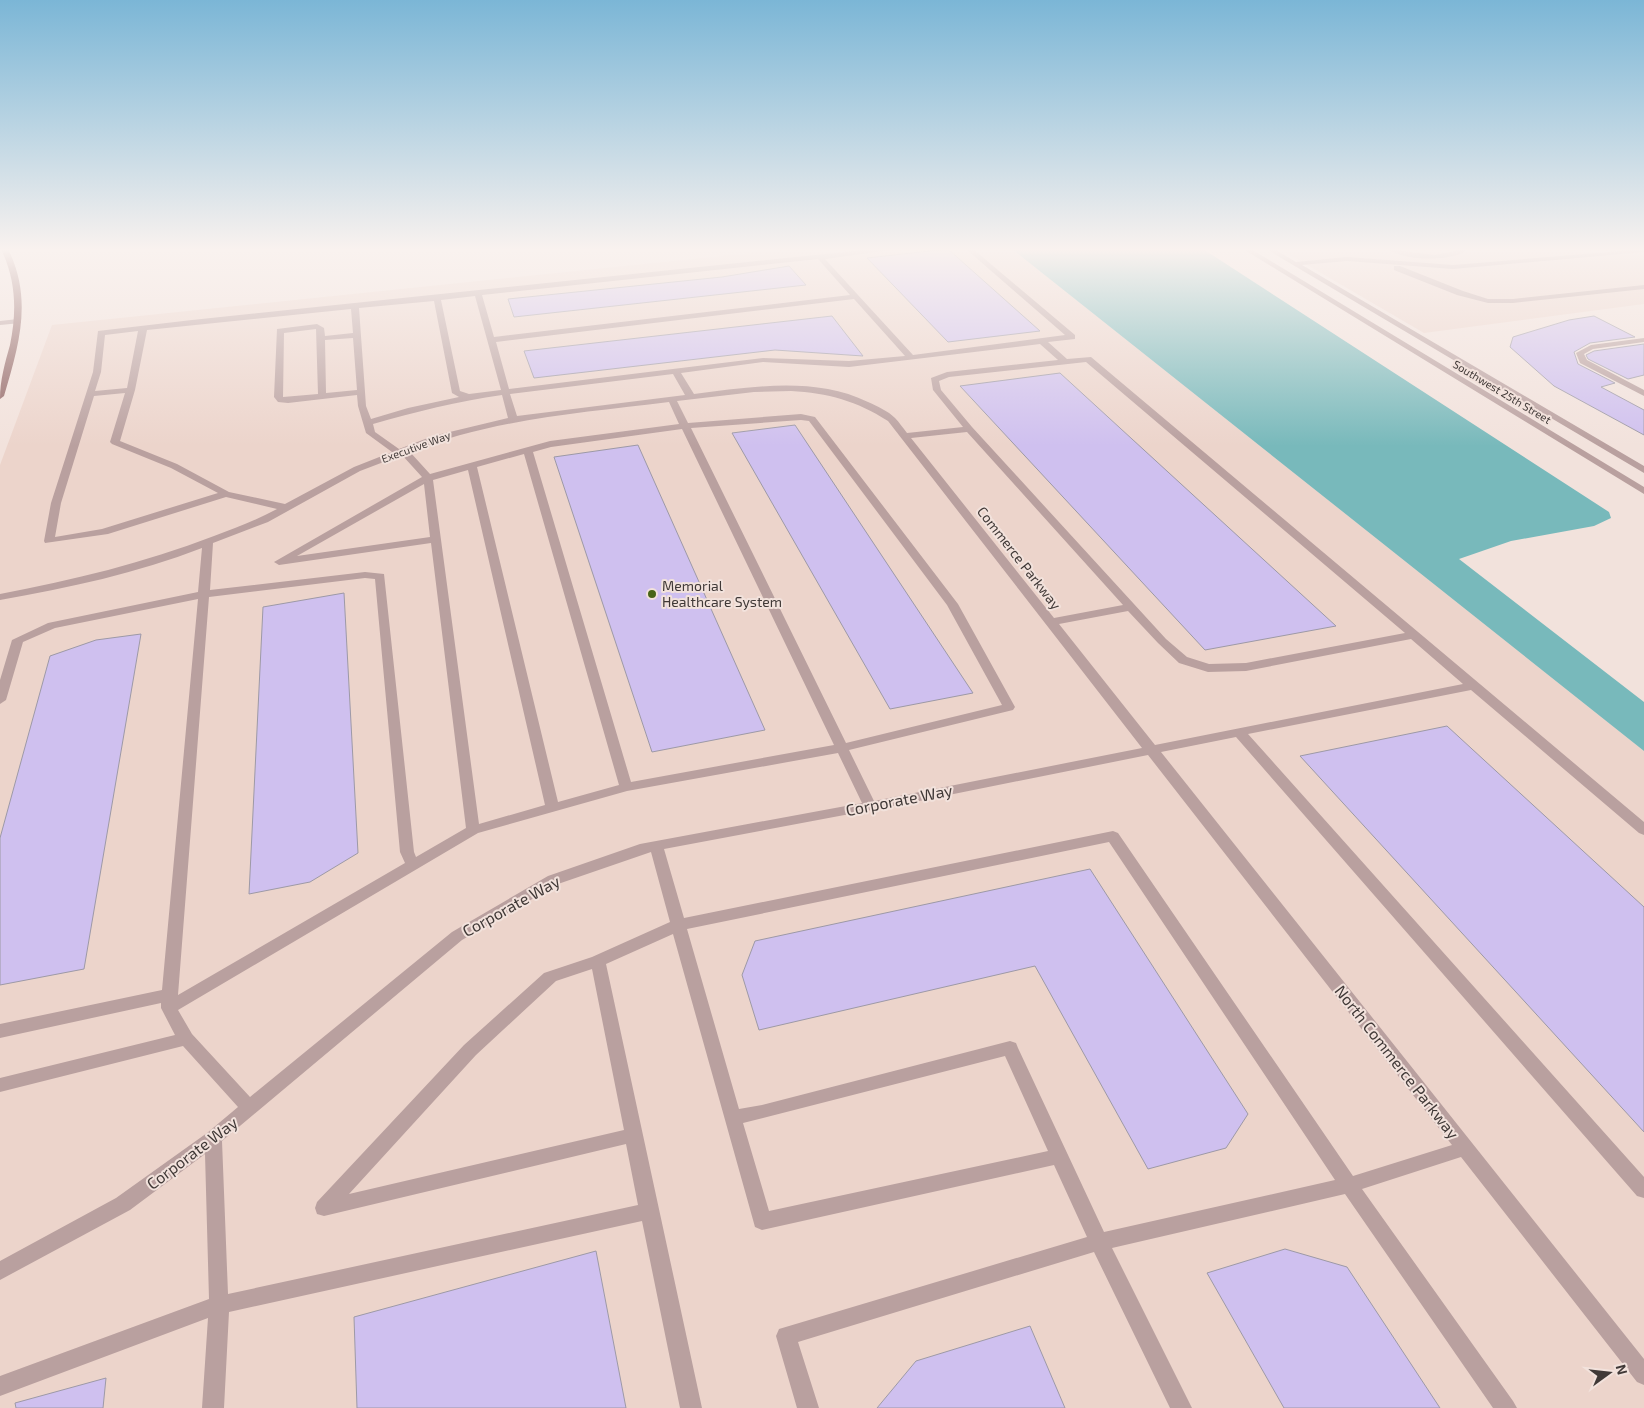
<svg xmlns="http://www.w3.org/2000/svg" width="1644" height="1408" viewBox="0 0 1644 1408" font-family="'Exo 2',sans-serif">
<rect width="100%" height="100%" fill="#f2e2dc"/>
<!-- built -->
<path fill="#ecd4cb" d="M 790,249 L 1012,249 L 1644,751 L 1644,1408 L 0,1408 L 0,465 L 52,325 Z
M 1280,249 L 1644,249 L 1644,304 L 1424,333 Z"/>
<!-- water -->
<path fill="#78b9bb" d="M 1012,249 L 1203,249 L 1609,512 L 1611,518 L 1594,526 L 1511,541 L 1459,559 L 1644,702 L 1644,751 Z"/>
<!-- building -->
<path fill="#cfc0ef" stroke="#9d99a6" d="M 948,249 L 1040,331 L 948,342 L 867,258 Z
M 789,266 L 806,285 L 514,317 L 508,299 L 722,277 Z
M 832,316 L 863,356 L 775,350 L 534,378 L 524,351 Z
M 1594,316 L 1635,337 L 1590,343 L 1574,352 L 1578,364 L 1615,383 L 1601,387 L 1644,410 L 1644,435 L 1554,386 L 1510,347 L 1513,337 L 1569,320 Z
M 1644,344 L 1644,375 L 1628,379 L 1588,359 L 1586,355 L 1594,351 Z
M 1060,373 L 1336,626 L 1205,650 L 960,386 Z
M 795,425 L 973,693 L 890,709 L 732,433 Z
M 638,445 L 765,730 L 652,752 L 554,457 Z
M 344,593 L 358,853 L 310,882 L 249,894 L 263,607 Z
M 141,634 L 84,969 L 0,985 L 0,838 L 50,656 L 96,640 Z
M 1447,726 L 1644,907 L 1644,1132 L 1300,756 Z
M 1090,869 L 1248,1114 L 1226,1148 L 1148,1169 L 1035,966 L 759,1030 L 742,975 L 755,941 Z
M 1285,1249 L 1347,1267 L 1440,1408 L 1284,1408 L 1207,1273 Z
M 596,1251 L 626,1408 L 357,1408 L 354,1317 Z
M 1030,1326 L 1065,1408 L 877,1408 L 916,1361 Z
M 106,1378 L 103,1408 L 16,1408 L 15,1403 Z"/>
<g fill="none" stroke-linecap="round" stroke-linejoin="round">
<!-- minor -->
<path fill="#b9a09f" fill-rule="evenodd" d="M 873,249 L 898,249 L 825,259 L 913,355 L 1065,335 L 966,249 L 973,249 L 1075,335 L 1075,339 L 1048,342 L 1067,359 L 1091,357 L 1644,822 L 1644,835 L 1639,833 L 1471,690 L 1248,734 L 1644,1177 L 1644,1198 L 1637,1196 L 1236,737 L 1161,752 L 1644,1359 L 1644,1385 L 1637,1382 L 1461,1157 L 1362,1189 L 1513,1401 L 1517,1408 L 1493,1408 L 1345,1194 L 1112,1248 L 1192,1408 L 1170,1408 L 1094,1252 L 798,1342 L 819,1408 L 797,1408 L 776,1336 L 779,1329 L 1087,1237 L 1054,1165 L 762,1230 L 755,1227 L 673,934 L 606,964 L 702,1408 L 680,1408 L 642,1221 L 229,1312 L 224,1408 L 202,1408 L 208,1318 L 0,1396 L 0,1376 L 209,1299 L 205,1154 L 130,1210 L 0,1280 L 0,1261 L 116,1198 L 207,1133 L 238,1107 L 183,1046 L 0,1092 L 0,1078 L 175,1035 L 161,1008 L 161,1003 L 0,1038 L 0,1024 L 162,990 L 198,599 L 55,628 L 23,642 L 6,700 L 0,704 L 0,680 L 12,640 L 48,623 L 198,592 L 202,548 C 137,573 69,588 0,600 L 0,594 C 74,580 143,563 214,536 C 235,528 257,520 277,509 L 226,497 L 108,534 L 45,543 L 44,541 L 51,503 L 93,372 L 98,331 L 192,320 ZM 818,259 L 850,295 L 494,337 L 482,295 ZM 475,296 L 501,390 L 469,394 L 460,391 L 441,300 ZM 854,299 L 905,356 L 849,361 L 763,358 L 509,389 L 496,342 ZM 434,301 L 452,393 L 459,397 L 408,408 L 371,419 L 366,406 L 359,308 ZM 351,309 L 353,333 L 325,336 L 324,328 L 317,324 L 277,329 L 274,397 L 278,402 L 288,403 L 357,395 L 358,406 L 366,433 L 392,452 L 354,467 L 285,504 L 229,492 L 177,464 L 120,441 L 135,390 L 147,330 ZM 316,329 L 318,394 L 283,397 L 284,333 ZM 138,331 L 127,388 L 95,391 L 101,372 L 105,335 ZM 353,338 L 357,390 L 326,393 L 325,340 ZM 1040,344 L 1058,360 L 947,372 L 931,378 L 933,390 L 963,427 L 907,433 C 903,428 899,422 895,418 C 888,411 877,406 868,402 C 814,376 751,387 694,394 L 681,373 L 763,362 L 849,367 ZM 1086,362 L 1405,633 L 1246,663 L 1209,664 L 1187,657 L 1166,639 L 972,427 L 941,390 L 939,381 L 949,377 ZM 673,374 L 685,395 L 517,416 L 510,394 ZM 791,391 C 828,393 857,401 888,421 L 1142,748 L 874,801 L 849,750 L 1013,710 L 1015,707 L 958,604 L 815,417 L 801,414 L 688,423 L 677,401 L 754,392 ZM 125,393 L 110,442 L 112,444 L 171,468 L 218,493 L 102,529 L 55,537 L 61,503 L 94,396 ZM 502,395 L 508,418 L 433,436 L 399,449 L 375,432 L 373,424 C 415,412 458,401 502,395 ZM 669,402 L 679,424 L 550,441 L 430,474 L 410,452 C 492,419 581,413 669,402 ZM 801,420 L 809,421 L 947,605 L 1002,705 L 846,743 L 691,428 ZM 682,429 L 834,745 L 631,782 L 533,452 L 551,447 ZM 967,432 L 1123,605 L 1054,618 L 911,438 ZM 524,454 L 619,785 L 558,802 L 477,467 ZM 402,455 L 422,477 L 274,562 L 279,565 L 431,543 L 466,828 L 416,857 L 414,852 L 384,574 L 365,572 L 210,590 L 213,543 L 268,522 L 360,471 ZM 468,470 L 545,805 L 479,824 L 433,480 ZM 424,484 L 430,537 L 297,556 ZM 365,578 L 375,579 L 400,852 L 405,863 L 178,995 L 209,597 ZM 1128,611 L 1158,643 L 1179,663 L 1208,672 L 1246,671 L 1411,639 L 1463,684 L 1155,745 L 1059,624 ZM 838,753 L 862,803 L 640,844 L 548,876 L 452,932 L 250,1097 L 192,1034 L 178,1010 L 478,833 L 627,791 ZM 1148,755 L 1452,1145 L 1353,1176 L 1118,833 L 1113,831 L 684,918 L 664,849 L 919,801 ZM 1109,842 L 1335,1180 L 1104,1232 L 1018,1048 L 1016,1043 L 1010,1041 L 762,1105 L 739,1109 L 687,929 ZM 651,852 L 670,922 L 592,957 L 544,973 L 464,1045 L 317,1202 L 315,1208 L 317,1214 L 324,1216 L 626,1144 L 638,1205 L 228,1294 L 222,1141 L 462,940 L 558,884 ZM 592,969 L 624,1130 L 349,1194 L 476,1055 L 556,981 ZM 1005,1056 L 1048,1151 L 769,1211 L 743,1123 Z
M 1243,249 L 1251,249 L 1644,487 L 1644,494 Z
M 1266,249 L 1274,249 L 1296,262 L 1347,257 L 1453,265 L 1644,249 L 1644,252 L 1453,269 L 1347,261 L 1302,265 L 1644,466 L 1644,473 Z
M 1387,249 L 1435,255 L 1465,249 L 1463,253 C 1442,261 1406,261 1387,249 Z
M 1394,266 L 1400,266 L 1463,291 L 1488,299 L 1513,299 L 1644,285 L 1644,289 L 1513,303 L 1488,303 L 1457,295 L 1394,270 Z
M 18,319 L 21,319 L 21,323 L 0,325 L 0,321 Z
M 1644,338 L 1644,342 L 1593,349 L 1584,354 L 1587,360 L 1644,390 L 1644,396 L 1580,363 L 1576,353 L 1591,345 Z"/>
<!-- major -->
<path fill="#916564" fill-rule="evenodd" d="M 1,249 L 8,249 C 33,299 19,345 4,396 L 0,399 C 0,380 5,363 10,345 C 17,311 16,280 1,249 Z"/>
</g>
<!-- sky -->
<linearGradient id="sky" x2="0" y2="1"><stop stop-color="#7bb6d6"/><stop offset="0.56" stop-color="#f9f2ef"/><stop offset="1" stop-color="#f9f2ef" stop-opacity="0"/></linearGradient>
<rect width="1644" height="446" fill="url(#sky)"/>
<!-- markers -->
<circle fill="#476417" stroke="#f2e2dc" stroke-width="2" cx="652" cy="594" r="5"/>
<g text-anchor="middle" stroke-width="4" stroke-linejoin="round" paint-order="stroke">
<!-- far-street labels -->
<g font-size="11" fill="#403937" stroke="#f2e2dc">
<text transform="translate(1502 392) rotate(31)" y="4">Southwest 25th Street</text>
<text transform="translate(416 447) rotate(-20)" y="4">Executive Way</text>
</g>
<!-- street labels -->
<g font-size="14" fill="#403937" stroke="#f2e2dc">
<text transform="translate(1019 558) rotate(52)" y="5">Commerce Parkway</text>
</g>
<!-- poi labels -->
<g font-size="14" fill="#403937" stroke="#f2e2dc" text-anchor="start">
<text x="662" y="591">Memorial<tspan x="662" dy="16">Healthcare System</tspan></text>
</g>
<!-- near-street labels -->
<g font-size="16" fill="#403937" stroke="#f2e2dc">
<text transform="translate(899 800) rotate(-11)" y="6">Corporate Way</text>
<text transform="translate(511 906) rotate(-29)" y="6">Corporate Way</text>
<text transform="translate(1397 1062) rotate(52)" y="6">North Commerce Parkway</text>
<text transform="translate(192 1153) rotate(-37)" y="6">Corporate Way</text>
</g>
</g>
<!-- north arrow -->
<g transform="translate(1609 1373) rotate(75)" stroke="#f2e2dc" stroke-width="4" paint-order="stroke">
<path d="M0-4L9 19L0 12L-9 19Z" fill="#403937"/>
<text y="-8" font-size="14" font-weight="bold" text-anchor="middle" fill="#403937">N</text>
</g>
</svg>
